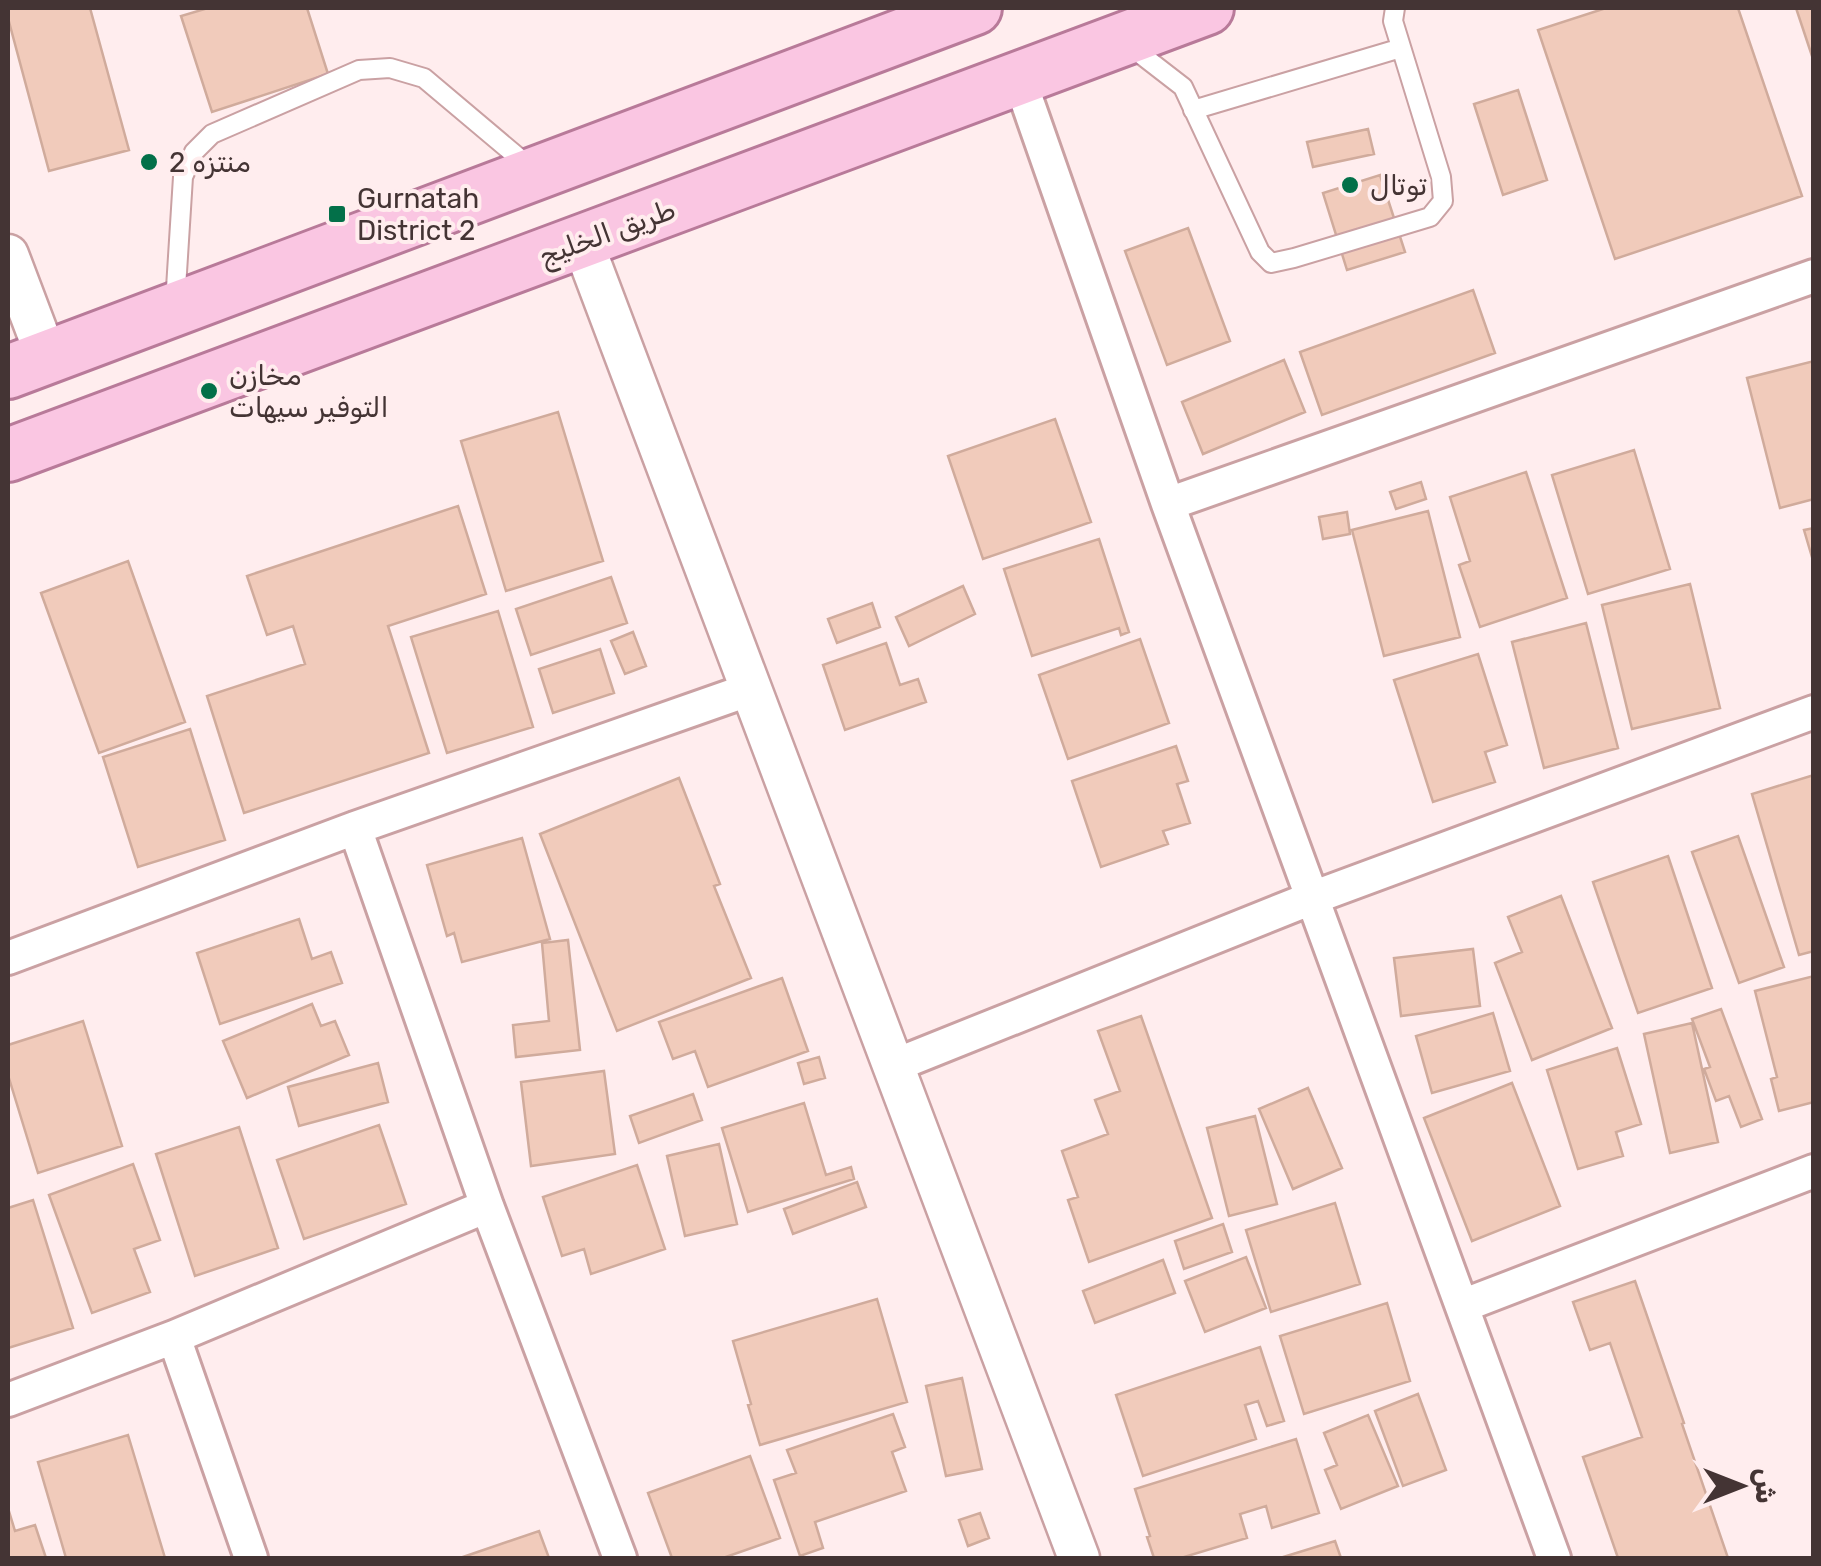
<svg xmlns="http://www.w3.org/2000/svg" width="1821" height="1566" viewBox="0 0 1821 1566" font-family="Rubik,Vazirmatn,sans-serif">
<rect width="100%" height="100%" fill="#ffedee"/>
<!-- building -->
<path fill="#f1cbbb" stroke="#d0ab9c" stroke-width="2.5" d="M 8,8 L 90,8 L 129,150 L 49,171 L 8,18 Z
M 208,8 L 307,8 L 328,74 L 212,112 L 181,16 Z
M 1606,8 L 1738,8 L 1802,196 L 1615,259 L 1538,30 Z
M 1796,8 L 1814,8 L 1814,62 Z
M 1518,90 L 1547,180 L 1503,195 L 1474,104 Z
M 1368,129 L 1374,154 L 1313,167 L 1307,142 Z
M 1380,175 L 1405,252 L 1347,270 L 1323,193 Z
M 1188,228 L 1230,341 L 1167,365 L 1125,251 Z
M 1473,290 L 1495,353 L 1322,415 L 1300,352 Z
M 1284,360 L 1305,412 L 1203,454 L 1182,402 Z
M 1814,361 L 1814,499 L 1780,508 L 1747,378 Z
M 558,412 L 603,561 L 506,591 L 461,441 Z
M 1055,419 L 1091,522 L 983,559 L 948,456 Z
M 1634,450 L 1670,569 L 1588,594 L 1552,475 Z
M 1526,472 L 1567,598 L 1480,627 L 1459,565 L 1470,561 L 1450,497 Z
M 1421,482 L 1426,499 L 1396,509 L 1390,492 Z
M 458,506 L 486,594 L 388,626 L 429,753 L 244,813 L 207,696 L 305,664 L 293,626 L 267,635 L 247,576 Z
M 1428,511 L 1460,637 L 1384,656 L 1352,530 Z
M 1347,512 L 1350,534 L 1323,539 L 1319,517 Z
M 1814,528 L 1814,564 L 1804,530 Z
M 1099,539 L 1129,632 L 1121,635 L 1119,628 L 1032,656 L 1004,569 Z
M 128,561 L 185,722 L 99,753 L 41,593 Z
M 611,577 L 627,623 L 531,655 L 516,609 Z
M 1690,584 L 1720,708 L 1632,729 L 1602,605 Z
M 963,586 L 975,614 L 909,646 L 896,617 Z
M 872,603 L 880,627 L 837,643 L 828,619 Z
M 498,611 L 533,727 L 447,753 L 411,637 Z
M 1586,623 L 1618,748 L 1544,768 L 1512,642 Z
M 633,632 L 646,666 L 625,674 L 611,641 Z
M 1140,639 L 1169,723 L 1068,759 L 1039,675 Z
M 886,643 L 900,685 L 918,679 L 926,702 L 845,730 L 823,665 Z
M 600,649 L 614,693 L 553,713 L 539,669 Z
M 1478,654 L 1507,745 L 1485,752 L 1495,782 L 1433,802 L 1394,680 Z
M 190,729 L 225,840 L 138,867 L 103,757 Z
M 1176,746 L 1188,781 L 1177,784 L 1190,823 L 1163,831 L 1168,844 L 1101,867 L 1072,781 Z
M 1814,775 L 1814,951 L 1799,955 L 1752,794 Z
M 679,778 L 720,884 L 714,886 L 751,978 L 617,1031 L 540,834 Z
M 1738,836 L 1784,967 L 1739,983 L 1692,852 Z
M 522,838 L 550,939 L 462,962 L 454,933 L 447,936 L 427,865 Z
M 1668,856 L 1712,988 L 1638,1013 L 1593,882 Z
M 1561,896 L 1612,1028 L 1532,1060 L 1495,963 L 1522,952 L 1508,917 Z
M 299,919 L 312,959 L 331,952 L 342,983 L 220,1024 L 197,953 Z
M 568,940 L 580,1050 L 516,1057 L 513,1025 L 549,1021 L 542,943 Z
M 1473,949 L 1480,1006 L 1401,1016 L 1394,958 Z
M 1814,976 L 1814,1102 L 1779,1111 L 1771,1079 L 1777,1077 L 1755,991 Z
M 782,978 L 808,1051 L 708,1087 L 695,1051 L 673,1059 L 659,1022 Z
M 312,1004 L 321,1026 L 335,1021 L 349,1055 L 247,1098 L 223,1041 Z
M 1721,1009 L 1762,1119 L 1741,1127 L 1729,1096 L 1716,1101 L 1704,1069 L 1710,1067 L 1692,1019 Z
M 1493,1013 L 1510,1071 L 1432,1093 L 1416,1036 Z
M 1141,1016 L 1212,1218 L 1089,1262 L 1068,1200 L 1078,1197 L 1062,1151 L 1108,1134 L 1095,1100 L 1120,1091 L 1098,1031 Z
M 83,1021 L 122,1146 L 38,1173 L 8,1075 L 8,1045 Z
M 1692,1023 L 1718,1142 L 1670,1153 L 1644,1034 Z
M 1617,1048 L 1641,1124 L 1616,1132 L 1623,1156 L 1578,1169 L 1547,1070 Z
M 819,1057 L 825,1078 L 804,1084 L 798,1063 Z
M 378,1063 L 388,1102 L 299,1126 L 288,1087 Z
M 604,1071 L 615,1154 L 531,1166 L 521,1082 Z
M 1512,1083 L 1560,1206 L 1472,1241 L 1424,1118 Z
M 1308,1088 L 1342,1168 L 1293,1189 L 1259,1109 Z
M 693,1094 L 702,1120 L 639,1143 L 630,1116 Z
M 804,1103 L 826,1175 L 851,1167 L 854,1179 L 748,1212 L 722,1128 Z
M 1255,1116 L 1277,1204 L 1229,1216 L 1207,1128 Z
M 379,1125 L 406,1204 L 304,1239 L 277,1160 Z
M 239,1127 L 278,1248 L 195,1276 L 156,1154 Z
M 719,1144 L 737,1224 L 685,1236 L 667,1156 Z
M 133,1164 L 160,1240 L 134,1249 L 150,1292 L 92,1313 L 49,1195 Z
M 637,1165 L 665,1249 L 591,1274 L 584,1249 L 562,1256 L 543,1197 Z
M 857,1182 L 866,1207 L 793,1234 L 784,1209 Z
M 33,1200 L 73,1328 L 8,1348 L 8,1208 Z
M 1335,1203 L 1360,1284 L 1271,1312 L 1246,1230 Z
M 1223,1224 L 1232,1252 L 1184,1269 L 1175,1241 Z
M 1246,1257 L 1266,1308 L 1205,1332 L 1185,1281 Z
M 1163,1260 L 1175,1293 L 1095,1323 L 1083,1291 Z
M 1635,1281 L 1684,1423 L 1682,1424 L 1728,1558 L 1618,1558 L 1583,1457 L 1642,1437 L 1610,1343 L 1590,1350 L 1573,1302 Z
M 877,1299 L 907,1402 L 760,1445 L 748,1405 L 751,1404 L 733,1341 Z
M 1387,1303 L 1410,1381 L 1304,1414 L 1280,1336 Z
M 1260,1347 L 1284,1421 L 1267,1426 L 1258,1401 L 1245,1405 L 1256,1439 L 1143,1476 L 1116,1395 Z
M 962,1378 L 982,1469 L 946,1476 L 926,1386 Z
M 1418,1394 L 1446,1470 L 1403,1486 L 1375,1411 Z
M 893,1414 L 905,1447 L 892,1452 L 906,1491 L 815,1522 L 823,1548 L 800,1556 L 774,1480 L 796,1473 L 787,1450 Z
M 1368,1415 L 1398,1486 L 1341,1509 L 1325,1470 L 1337,1465 L 1324,1433 Z
M 128,1435 L 165,1558 L 66,1558 L 38,1462 Z
M 1296,1439 L 1319,1513 L 1272,1528 L 1266,1506 L 1240,1514 L 1247,1538 L 1181,1558 L 1154,1558 L 1147,1537 L 1150,1536 L 1135,1489 Z
M 750,1456 L 780,1538 L 723,1558 L 672,1558 L 648,1493 Z
M 8,1508 L 15,1531 L 35,1525 L 46,1558 L 8,1558 Z
M 980,1513 L 989,1538 L 968,1546 L 959,1520 Z
M 539,1531 L 549,1558 L 460,1558 Z
M 1335,1541 L 1341,1558 L 1280,1558 Z"/>
<g fill="none" stroke-linecap="round" stroke-linejoin="round">
<!-- service casing -->
<g stroke="#caa1a3" stroke-width="22">
<path id="service" d="M 1130,46 L 1183,87 L 1260,252 L 1271,263 L 1294,258 L 1430,217 L 1443,201 L 1441,177 L 1393,21 L 1395,8
M 1193,110 L 1401,48
M 175,304 L 183,177 L 194,152 L 212,134 L 359,70 L 390,68 L 424,78 L 532,169"/>
</g>
<!-- minor casing -->
<g stroke="#caa1a3" stroke-width="38">
<path id="minor" d="M 1019,78 L 1168,504 L 1554,1558
M 1168,504 L 1814,276
M 355,828 L 487,1206 L 620,1558
M 8,958 L 355,828 L 751,689
M 893,1066 L 1312,898 L 1814,712
M 1462,1306 L 1814,1171
M 174,1337 L 251,1558
M 8,1400 L 174,1337 L 487,1206"/>
</g>
<!-- tertiary casing -->
<g stroke="#caa1a3" stroke-width="45">
<path id="tertiary" d="M 582,241 L 1079,1558
M 8,255 L 47,358"/>
</g>
<!-- primary casing -->
<g stroke="#b87a99" stroke-width="58">
<path id="primary" d="M 8,372 L 975,8
M 8,455 L 1207,8"/>
</g>
<!-- service -->
<use href="#service" stroke="#fff" stroke-width="18"/>
<!-- minor -->
<use href="#minor" stroke="#fff" stroke-width="32"/>
<!-- tertiary -->
<use href="#tertiary" stroke="#fff" stroke-width="40"/>
<!-- primary -->
<use href="#primary" stroke="#fac6e2" stroke-width="52"/>
</g>
<!-- markers -->
<g fill="#037049" stroke="#ffedee" stroke-width="4">
<circle cx="149" cy="162" r="10"/>
<circle cx="1350" cy="185" r="10"/>
<rect x="327" y="204" width="20" height="20" rx="5"/>
<circle cx="209" cy="391" r="10"/>
</g>
<g text-anchor="middle" stroke-width="8" stroke-linejoin="round" paint-order="stroke">
<!-- poi labels -->
<g font-size="28" fill="#443434" stroke="#ffedee" text-anchor="start">
<text x="169" y="172">منتزه 2</text>
<text x="1370" y="195">توتال</text>
<text x="357" y="208">Gurnatah<tspan x="357" dy="32">District 2</tspan></text>
<text x="229" y="385">مخازن<tspan x="229" dy="32">التوفير سيهات</tspan></text>
</g>
<!-- street labels -->
<g font-size="28" fill="#443434" stroke="#ffedee">
<text transform="translate(607 232) rotate(-20)" y="10">طريق الخليج</text>
</g>
</g>
<!-- border -->
<rect width="1821" height="1566" fill="none" stroke="#443434" stroke-width="20"/>
<!-- north arrow -->
<g transform="translate(1741 1486) rotate(90)" stroke="#ffedee" stroke-width="8" paint-order="stroke">
<path d="M0-8L18 38L0 25L-18 38Z" fill="#443434"/>
<text y="-15" font-size="28" font-weight="bold" text-anchor="middle" fill="#443434">ش</text>
</g>
</svg>
